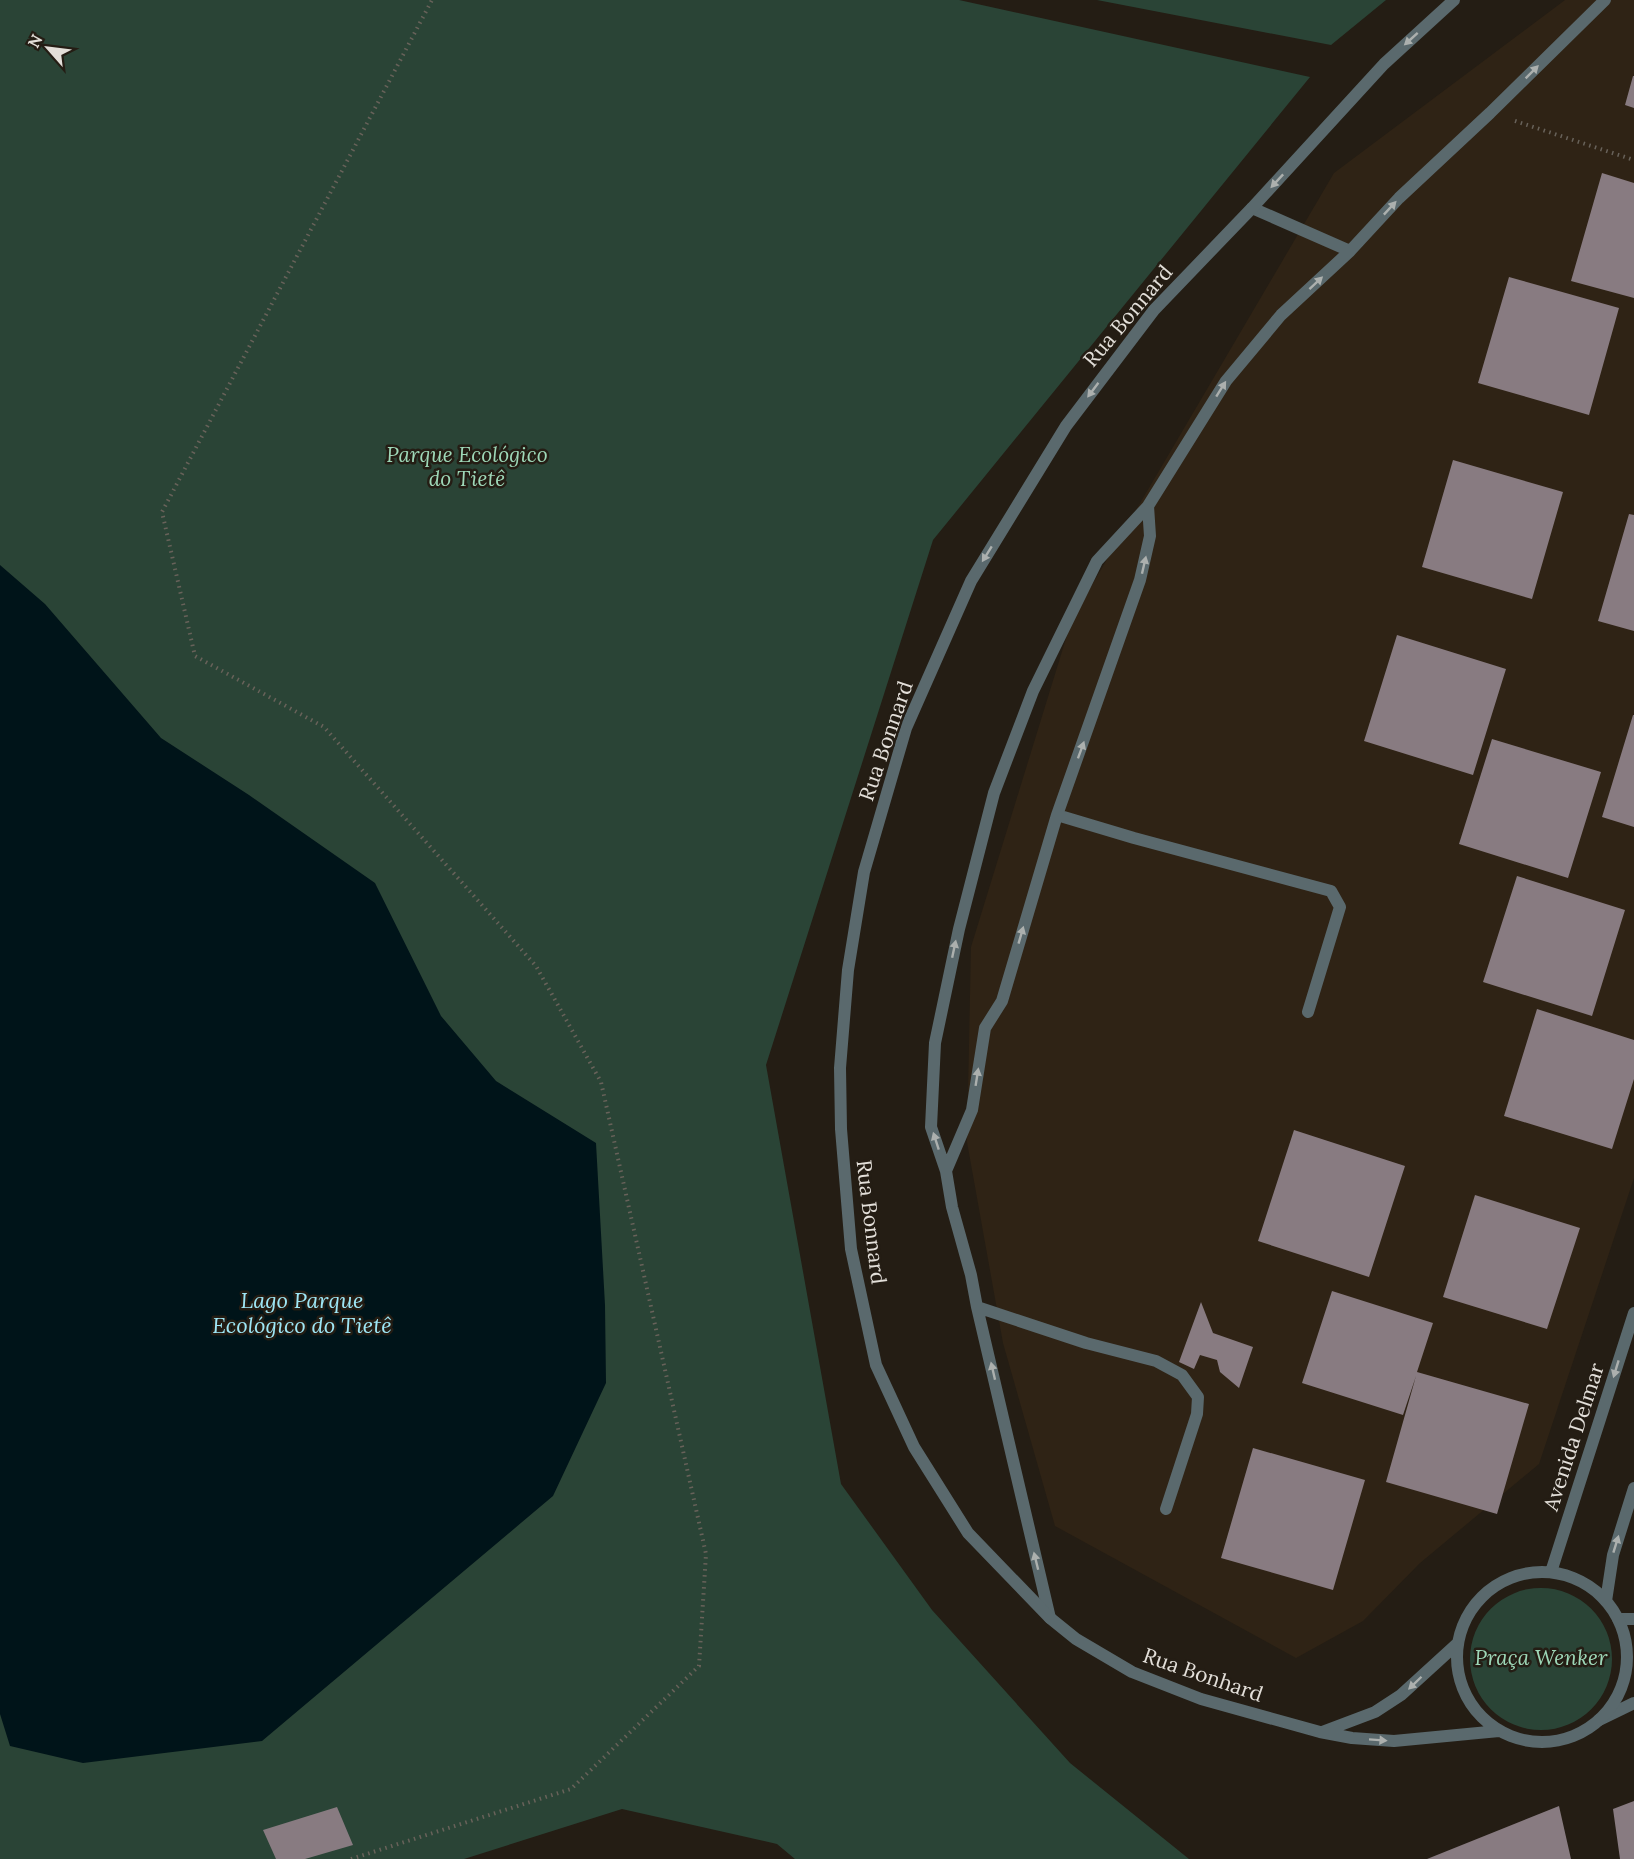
<svg xmlns="http://www.w3.org/2000/svg" width="1634" height="1859" viewBox="0 0 1634 1859" font-family="Lora,serif">
<rect width="100%" height="100%" fill="#241d14"/>
<!-- commercial -->
<path fill="#2f2315" d="M 1565,0 L 1634,0 L 1634,1178 L 1539,1464 L 1420,1563 L 1363,1621 L 1296,1658 L 1055,1526 L 1003,1343 L 967,1142 L 971,947 L 1072,619 L 1334,173 Z"/>
<!-- green -->
<path fill="#2a4436" d="M 0,0 L 959,0 L 1310,77 L 933,540 L 766,1065 L 841,1484 L 932,1610 L 1070,1763 L 1189,1859 L 795,1859 L 777,1844 L 622,1809 L 464,1859 L 0,1859 Z
M 1097,0 L 1386,0 L 1331,45 Z
M1470 1659a71 71 0 1 1 142 0a71 71 0 1 1-142 0Z"/>
<!-- water -->
<path fill="#001419" d="M 0,565 L 45,604 L 161,738 L 249,795 L 375,883 L 441,1016 L 496,1081 L 596,1143 L 605,1305 L 606,1383 L 553,1496 L 262,1741 L 83,1763 L 10,1746 L 0,1714 Z"/>
<!-- building -->
<path fill="#887b81" d="M 1633,76 L 1634,76 L 1634,108 L 1625,105 Z
M 1602,173 L 1634,183 L 1634,298 L 1571,281 Z
M 1509,277 L 1619,308 L 1589,415 L 1478,383 Z
M 1453,460 L 1563,492 L 1532,599 L 1422,567 Z
M 1629,514 L 1634,515 L 1634,631 L 1598,621 Z
M 1397,635 L 1506,669 L 1473,775 L 1364,741 Z
M 1633,715 L 1634,715 L 1634,827 L 1602,817 Z
M 1492,739 L 1601,772 L 1568,878 L 1459,844 Z
M 1517,876 L 1625,910 L 1592,1016 L 1483,982 Z
M 1537,1009 L 1634,1040 L 1634,1079 L 1612,1149 L 1504,1116 Z
M 1294,1130 L 1405,1166 L 1369,1277 L 1258,1241 Z
M 1475,1195 L 1580,1228 L 1547,1329 L 1443,1297 Z
M 1332,1291 L 1433,1323 L 1417,1372 L 1529,1404 L 1497,1514 L 1386,1482 L 1416,1376 L 1403,1415 L 1302,1383 Z
M 1201,1302 L 1213,1333 L 1253,1347 L 1239,1388 L 1220,1372 L 1217,1360 L 1200,1355 L 1194,1369 L 1179,1362 Z
M 1253,1448 L 1365,1480 L 1333,1590 L 1221,1558 Z
M 1634,1801 L 1634,1859 L 1620,1859 L 1613,1809 Z
M 1559,1806 L 1571,1859 L 1427,1859 Z
M 337,1807 L 353,1845 L 305,1859 L 276,1859 L 263,1830 Z"/>
<g fill="none" stroke-linecap="round" stroke-linejoin="round">
<!-- path -->
<path stroke="#68625a" stroke-width="4" stroke-dasharray="1.5 4.5" stroke-linecap="butt" d="M 1515,121 L 1634,160
M 351,1859 L 571,1789 L 699,1666 L 706,1554 L 601,1082 L 536,966 L 324,727 L 195,656 L 162,512 L 432,0"/>
<!-- lane -->
<path stroke="#5a696d" stroke-width="12" d="M 1252,208 L 1350,251
M 1057,815 L 1134,838 L 1331,891 L 1340,907 L 1308,1012
M 946,1171 L 972,1110 L 985,1028 L 1002,1001 L 1057,815 L 1140,580 L 1150,536 L 1148,506
M 977,1307 L 1086,1343 L 1156,1361 L 1182,1375 L 1198,1397 L 1197,1414 L 1166,1509
M 1050,1618 L 977,1307 L 971,1275 L 952,1207 L 946,1171 L 931,1127 L 935,1043 L 959,929 L 994,793 L 1033,691 L 1097,561 L 1148,506 L 1226,381 L 1281,315 L 1350,251 L 1399,198 L 1490,113 L 1605,0
M 1618,1619 L 1634,1619
M 1599,1720 L 1634,1703"/>
<!-- street -->
<path stroke="#5a696d" stroke-width="12" d="M 1454,0 L 1384,64 L 1252,208 L 1154,310 L 1066,426 L 971,581 L 906,728 L 864,872 L 848,970 L 840,1068 L 841,1129 L 851,1249 L 876,1365 L 914,1447 L 968,1533 L 1050,1618 L 1076,1639 L 1132,1672 L 1201,1699 L 1320,1732 L 1352,1738 L 1394,1741 L 1499,1731
M 1551,1572 L 1634,1313
M1457 1657a85 85 0 1 1 170 0a85 85 0 1 1-170 0Z
M 1606,1601 L 1613,1555 L 1634,1488
M 1322,1732 L 1375,1712 L 1401,1695 L 1458,1643"/>
</g>
<!-- one-way arrows -->
<defs><path id="oneway-solid" d="M-6-.8H1V-3.2L6.5 0L1 3.2V.8H-6Z" transform="scale(1.5)"/></defs>
<g fill="#acb0ae">
<use href="#oneway-solid" transform="translate(1411 39) rotate(138)"/>
<use href="#oneway-solid" transform="translate(1532 72) rotate(-45)"/>
<use href="#oneway-solid" transform="translate(1277 181) rotate(133)"/>
<use href="#oneway-solid" transform="translate(1390 208) rotate(-47)"/>
<use href="#oneway-solid" transform="translate(1316 283) rotate(-43)"/>
<use href="#oneway-solid" transform="translate(1221 389) rotate(-58)"/>
<use href="#oneway-solid" transform="translate(1093 390) rotate(127)"/>
<use href="#oneway-solid" transform="translate(987 554) rotate(122)"/>
<use href="#oneway-solid" transform="translate(1144 565) rotate(-77)"/>
<use href="#oneway-solid" transform="translate(1081 750) rotate(-70)"/>
<use href="#oneway-solid" transform="translate(1021 935) rotate(-74)"/>
<use href="#oneway-solid" transform="translate(954 949) rotate(-78)"/>
<use href="#oneway-solid" transform="translate(977 1077) rotate(-81)"/>
<use href="#oneway-solid" transform="translate(936 1141) rotate(-108)"/>
<use href="#oneway-solid" transform="translate(1616 1369) rotate(107)"/>
<use href="#oneway-solid" transform="translate(993 1371) rotate(-103)"/>
<use href="#oneway-solid" transform="translate(1616 1544) rotate(-73)"/>
<use href="#oneway-solid" transform="translate(1036 1561) rotate(-104)"/>
<use href="#oneway-solid" transform="translate(1415 1683) rotate(136)"/>
<use href="#oneway-solid" transform="translate(1378 1740) rotate(4)"/>
</g>
<g text-anchor="middle" stroke-width="5" stroke-linejoin="round" paint-order="stroke">
<!-- street labels -->
<g font-size="21" fill="#e3dfd9" stroke="#241d14">
<text transform="translate(1128 316) rotate(-50)" y="7">Rua Bonnard</text>
<text transform="translate(886 741) rotate(-71)" y="7">Rua Bonnard</text>
<text transform="translate(871 1222) rotate(83)" y="7">Rua Bonnard</text>
<text transform="translate(1574 1437) rotate(-72)" y="7">Avenida Delmar</text>
<text transform="translate(1203 1675) rotate(19)" y="7">Rua Bonhard</text>
</g>
<!-- park labels -->
<g font-size="21" font-style="italic" fill="#9ed8b8" stroke="#241d14">
<text x="467" y="462">Parque Ecológico<tspan x="467" dy="24">do Tietê</tspan></text>
<text x="1541" y="1665">Praça Wenker</text>
</g>
<!-- water labels -->
<g font-size="22" font-style="italic" fill="#9ee7f6" stroke="#241d14">
<text x="302" y="1308">Lago Parque<tspan x="302" dy="25">Ecológico do Tietê</tspan></text>
</g>
</g>
<!-- north arrow -->
<g transform="translate(48 48) rotate(298)" stroke="#241d14" stroke-width="4.5" paint-order="stroke">
<path d="M0-4.5L10 22L0 15L-10 22Z" fill="#e3dfd9"/>
<text y="-9" font-size="16" font-weight="bold" text-anchor="middle" fill="#e3dfd9">N</text>
</g>
</svg>
